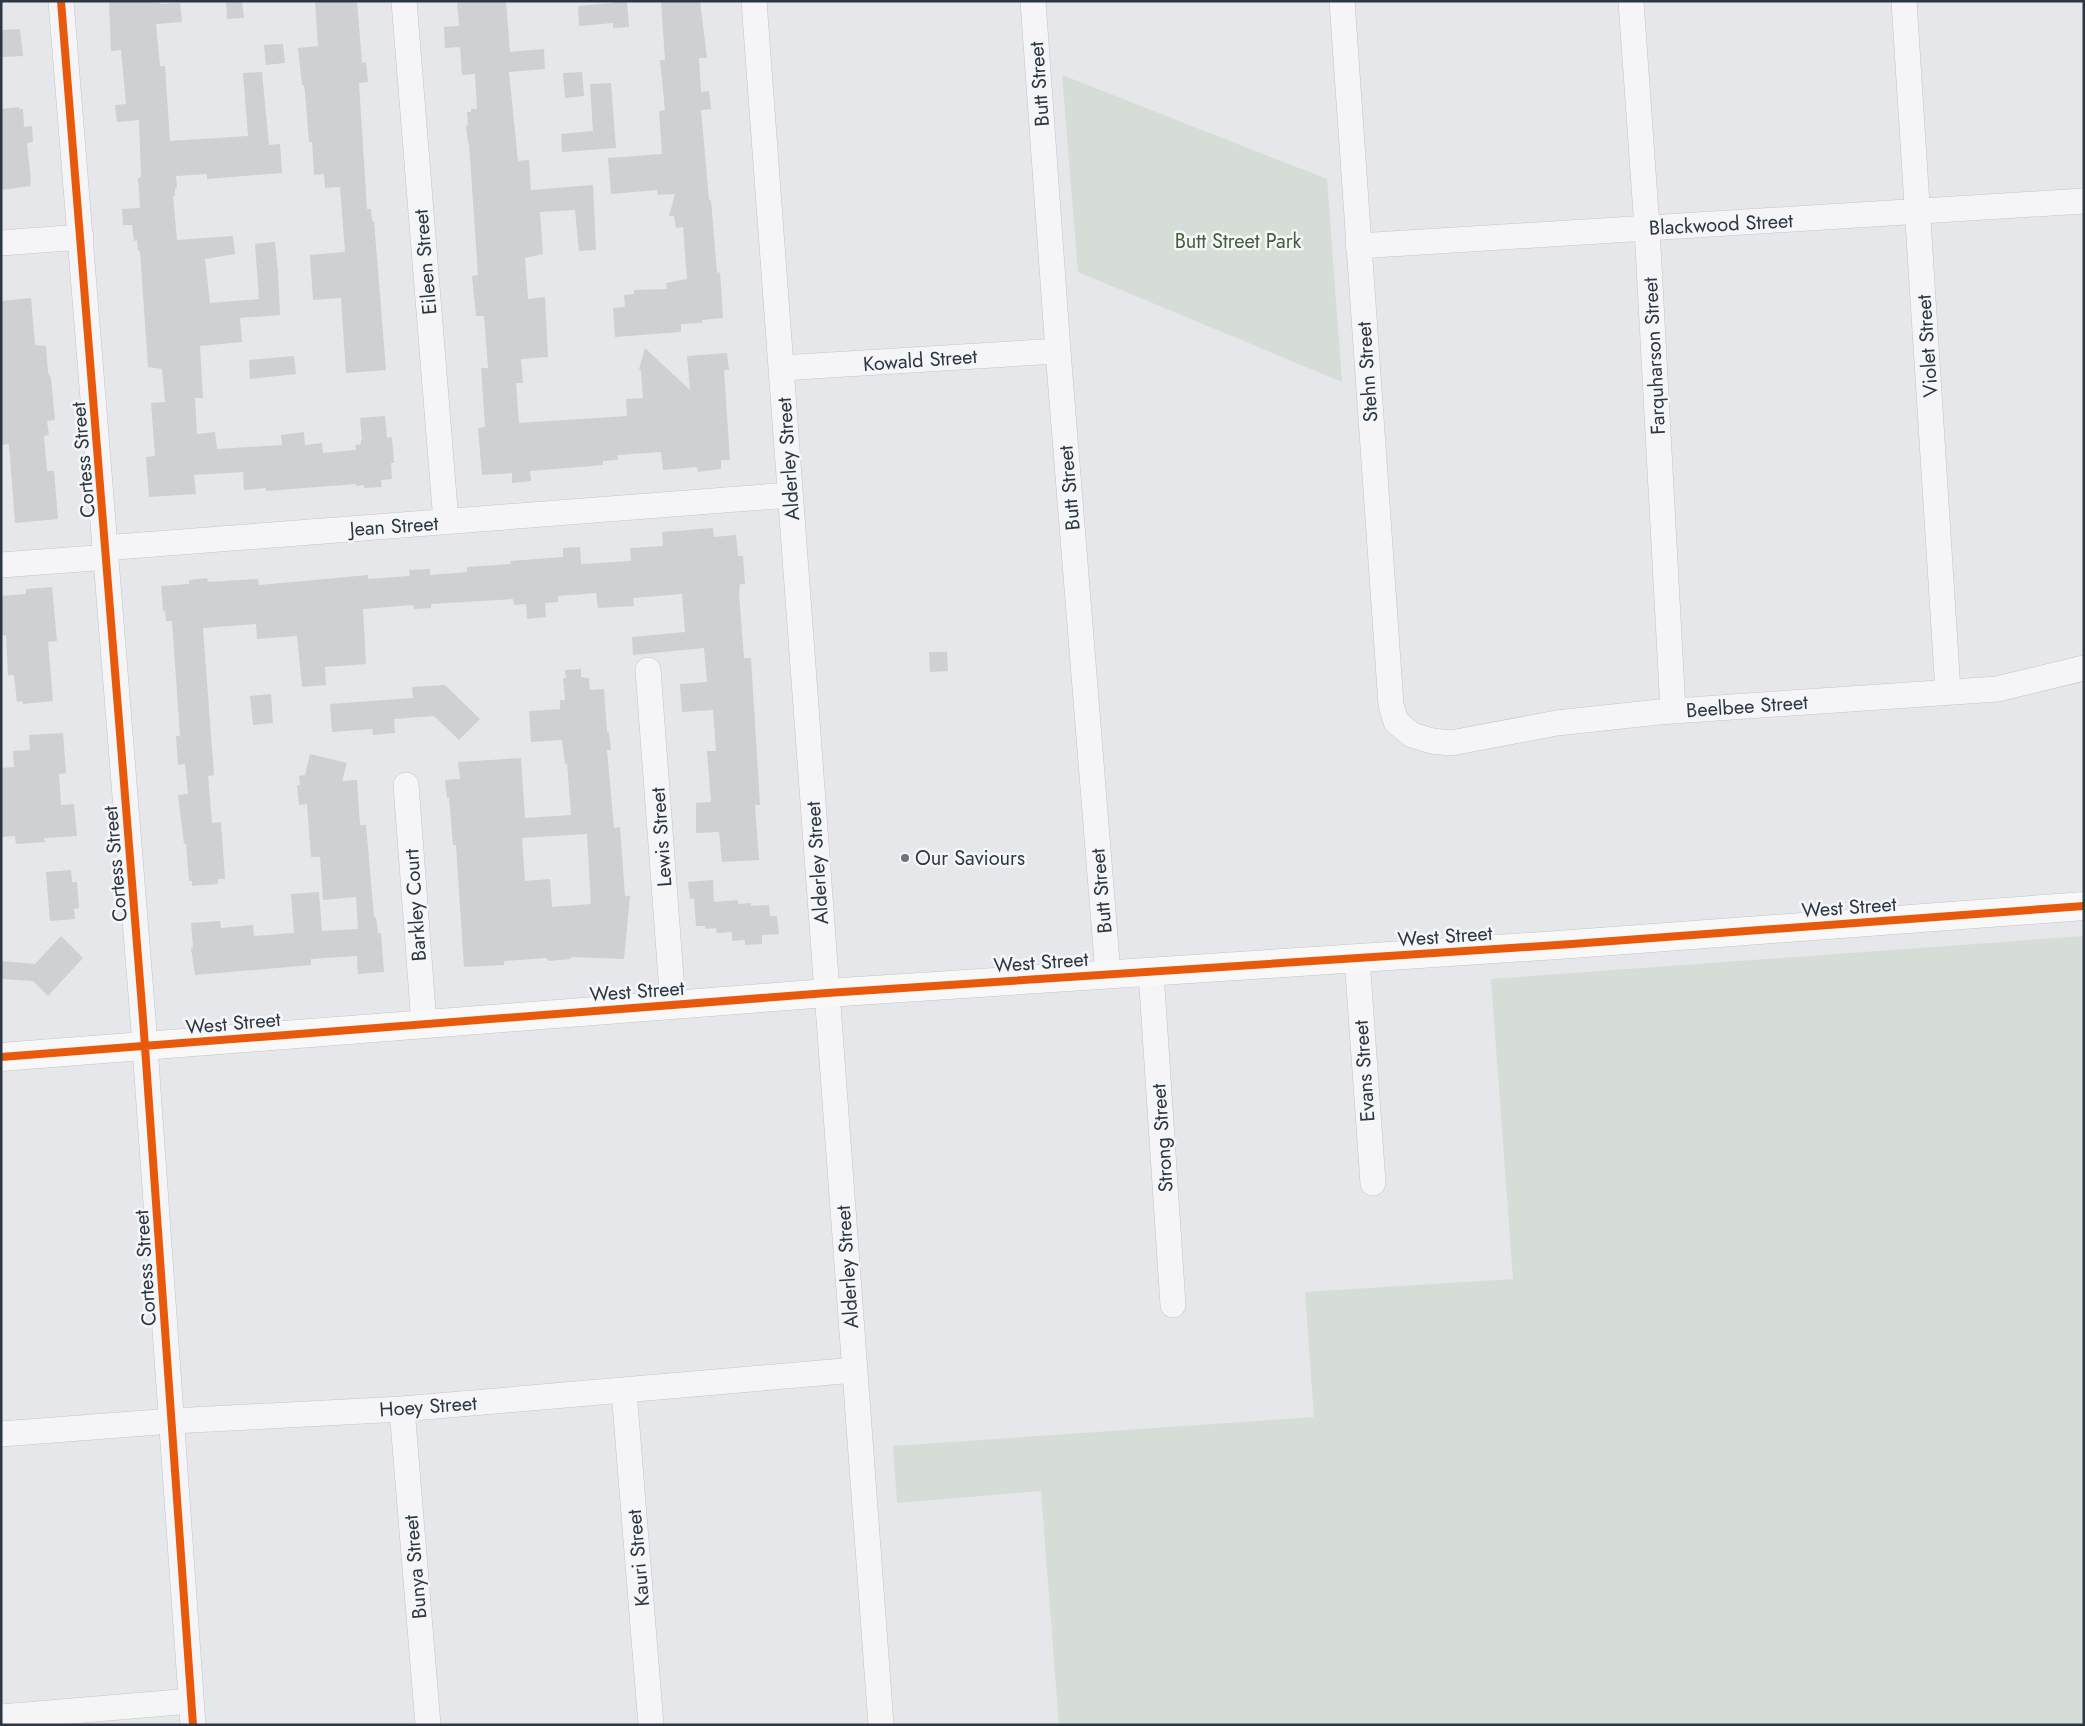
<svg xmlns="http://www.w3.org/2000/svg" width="2085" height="1726" viewBox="0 0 2085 1726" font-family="Jost,sans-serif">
<rect width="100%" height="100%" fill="#e5e7ea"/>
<!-- green -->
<path fill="#d6ddd6" d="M 1062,75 L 1327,179 L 1342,382 L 1078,272 Z
M 2084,936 L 2084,1725 L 1059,1725 L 1041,1491 L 897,1503 L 893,1446 L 1314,1417 L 1305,1292 L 1513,1279 L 1491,979 Z"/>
<!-- building -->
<path fill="#ced0d2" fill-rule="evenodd" d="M 109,1 L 159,1 L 160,4 L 180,3 L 182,22 L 156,24 L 160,66 L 165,66 L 170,141 L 248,136 L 243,73 L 262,72 L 269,145 L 280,144 L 282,173 L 207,179 L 207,174 L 176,176 L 177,188 L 175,188 L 175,196 L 173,196 L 177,240 L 233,236 L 235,254 L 205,259 L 210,303 L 259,299 L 255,244 L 275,242 L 278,272 L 280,315 L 240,318 L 242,342 L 200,346 L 203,398 L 195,398 L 197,434 L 215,432 L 217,449 L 282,445 L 281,435 L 304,432 L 305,445 L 322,443 L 323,453 L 356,450 L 355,445 L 361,444 L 361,440 L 362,440 L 360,418 L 385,416 L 387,438 L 392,437 L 394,463 L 391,463 L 392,479 L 381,480 L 382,487 L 364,488 L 364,485 L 356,486 L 356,484 L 266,491 L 266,488 L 244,490 L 243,472 L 194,475 L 196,494 L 149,497 L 146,457 L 155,456 L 151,403 L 165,402 L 162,369 L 148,367 L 140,251 L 138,251 L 137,240 L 134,241 L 132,225 L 123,225 L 122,209 L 140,208 L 138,178 L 141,177 L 139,120 L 117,122 L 115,105 L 126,104 L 121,50 L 111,51 Z
M 226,1 L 242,1 L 244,18 L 227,19 Z
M 315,1 L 357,1 L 362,63 L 366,62 L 368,82 L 359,83 L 367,209 L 371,209 L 372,221 L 374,221 L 386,370 L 346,373 L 341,298 L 313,300 L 310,255 L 345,252 L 340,187 L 325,188 L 324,174 L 314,175 L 312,142 L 309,142 L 305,92 L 304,85 L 302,85 L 298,48 L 318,46 Z
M 457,1 L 506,1 L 510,52 L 544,49 L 545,69 L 509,72 L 518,161 L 529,160 L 531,190 L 593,185 L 596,250 L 579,251 L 575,210 L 540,212 L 543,254 L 525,258 L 528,299 L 545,297 L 548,357 L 521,359 L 523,383 L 516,383 L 519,423 L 627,416 L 626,399 L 643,398 L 641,371 L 639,369 L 645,348 L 690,390 L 687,356 L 727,353 L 729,370 L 724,370 L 730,460 L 721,460 L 721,469 L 698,472 L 697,467 L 663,470 L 661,452 L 617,455 L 618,460 L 603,461 L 603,465 L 530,471 L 531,481 L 512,483 L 512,473 L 482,475 L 478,428 L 485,427 L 481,368 L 488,368 L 484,316 L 476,316 L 472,276 L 478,275 L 469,143 L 468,143 L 466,125 L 468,125 L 467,112 L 471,112 L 471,109 L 477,109 L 475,74 L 462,75 L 460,47 L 445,48 L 444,27 L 459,26 Z
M 612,1 L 627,1 L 629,27 L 613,28 L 613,23 L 579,26 L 578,6 L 612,3 Z
M 661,1 L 700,1 L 707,58 L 699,58 L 701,92 L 709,91 L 711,109 L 701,110 L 709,200 L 711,200 L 717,273 L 720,272 L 723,318 L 702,320 L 702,323 L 681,324 L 681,332 L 615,337 L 613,308 L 625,307 L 624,295 L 634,294 L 634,290 L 667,289 L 666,283 L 687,279 L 683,227 L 676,228 L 674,216 L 669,216 L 675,194 L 658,195 L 657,190 L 611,194 L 608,158 L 662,154 L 659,111 L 665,110 L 660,60 L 665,60 Z
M 20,29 L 23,56 L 1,57 L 1,30 Z
M 283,44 L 285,63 L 266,65 L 264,45 Z
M 582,72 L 584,96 L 565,98 L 563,73 Z
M 611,83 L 616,148 L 562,152 L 561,134 L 593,131 L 590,84 Z
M 19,107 L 19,109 L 23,109 L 24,127 L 32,126 L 33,142 L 27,143 L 31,182 L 30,186 L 1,190 L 1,109 Z
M 31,298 L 35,345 L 46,346 L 48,373 L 51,378 L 55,420 L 47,421 L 49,435 L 44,436 L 47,471 L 54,471 L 58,519 L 15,523 L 9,444 L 1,445 L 1,301 Z
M 294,356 L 296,374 L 250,379 L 249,360 Z
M 713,528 L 714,537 L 736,535 L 738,556 L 743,556 L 745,584 L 740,584 L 739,594 L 744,658 L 751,658 L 760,805 L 755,805 L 759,860 L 722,862 L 719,832 L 696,833 L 696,803 L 711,802 L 707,751 L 716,751 L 713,710 L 682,712 L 680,684 L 707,682 L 704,648 L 633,655 L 632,637 L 685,632 L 682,594 L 633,598 L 634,606 L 598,608 L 596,593 L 558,596 L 558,602 L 545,603 L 546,617 L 527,619 L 526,604 L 514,605 L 513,599 L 431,604 L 431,608 L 414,609 L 413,605 L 363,609 L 366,664 L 325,667 L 326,685 L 302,687 L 297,636 L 257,639 L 256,624 L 203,628 L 214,775 L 208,776 L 212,823 L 221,822 L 225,879 L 218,879 L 218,884 L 192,886 L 192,881 L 189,881 L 186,843 L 184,844 L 178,795 L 188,794 L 185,764 L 178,765 L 176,736 L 180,736 L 172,621 L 166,621 L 165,611 L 163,611 L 161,586 L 189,584 L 189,580 L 207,578 L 208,582 L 258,579 L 259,585 L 368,575 L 368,579 L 410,576 L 409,570 L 430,569 L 430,575 L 467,572 L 467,567 L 511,564 L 510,561 L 563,557 L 563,548 L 580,547 L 581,564 L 631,561 L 630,548 L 663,546 L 662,532 Z
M 52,587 L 57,641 L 48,642 L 53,701 L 23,704 L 22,701 L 17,702 L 14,675 L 8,675 L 6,635 L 1,636 L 1,596 L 26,594 L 26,589 Z
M 929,652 L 947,652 L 948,671 L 930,672 Z
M 581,669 L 581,677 L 589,678 L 590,690 L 604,689 L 607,732 L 609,732 L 611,750 L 607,750 L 614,828 L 620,827 L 625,896 L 630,896 L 624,959 L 571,957 L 571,959 L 548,961 L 547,958 L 504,961 L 504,965 L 464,967 L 456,845 L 453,845 L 449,797 L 447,798 L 445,780 L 460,779 L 458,762 L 521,758 L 525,818 L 571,815 L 567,763 L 565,764 L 562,740 L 531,742 L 529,711 L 560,709 L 560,700 L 565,700 L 563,678 L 566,678 L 565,670 ZM 587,834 L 591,904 L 552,907 L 550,879 L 525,881 L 522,838 Z
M 445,685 L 480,719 L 459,740 L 434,716 L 394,719 L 395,733 L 373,735 L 372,729 L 332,732 L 330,704 L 413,698 L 412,687 Z
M 271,694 L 273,723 L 253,725 L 250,696 Z
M 63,733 L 66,773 L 59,774 L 61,805 L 74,804 L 77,836 L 44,838 L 45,842 L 16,844 L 15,836 L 1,837 L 1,768 L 14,767 L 13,751 L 30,750 L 29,735 Z
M 310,754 L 347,763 L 342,781 L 357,780 L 360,825 L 366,825 L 374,917 L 376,917 L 378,933 L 381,933 L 384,972 L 358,974 L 357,956 L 311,959 L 311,965 L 195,975 L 191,948 L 193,947 L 191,923 L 220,921 L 221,928 L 253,925 L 254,936 L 294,933 L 291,894 L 319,892 L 322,931 L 358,929 L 356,897 L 323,900 L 320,857 L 311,857 L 307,804 L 299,805 L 297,785 L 300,785 L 299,776 L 305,775 Z
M 71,870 L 72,882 L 77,882 L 79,908 L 74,909 L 75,919 L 50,921 L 46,872 Z
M 713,880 L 714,902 L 738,900 L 738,904 L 751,903 L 751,906 L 769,905 L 770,916 L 777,916 L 779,934 L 762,935 L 762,944 L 745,945 L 745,940 L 732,941 L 732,932 L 717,933 L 716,928 L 705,929 L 705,926 L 696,926 L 694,898 L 690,899 L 688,882 Z
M 61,936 L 83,958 L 48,996 L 33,981 L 1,979 L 1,961 L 35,964 Z"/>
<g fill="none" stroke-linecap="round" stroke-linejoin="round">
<!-- minor casing -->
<g stroke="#c3c5c8" stroke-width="26">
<path id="minor" d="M 61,1 L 143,1019 L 193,1725
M 404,1 L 446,522
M 754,1 L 881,1725
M 1033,1 L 1058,351 L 1108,974
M 1342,1 L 1391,705 L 1396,722 L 1412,735 L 1432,741 L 1451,743 L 1557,723 L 1659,712 L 1997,689 L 2084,668
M 1631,1 L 1647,228 L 1673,711
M 1904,1 L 1948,691
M 1,243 L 81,237
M 1358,246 L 2084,201
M 781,368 L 1058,351
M 1,565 L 95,558 L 116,547 L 790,495
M 648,670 L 673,1005
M 406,785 L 424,1024
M 1357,958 L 1373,1183
M 1151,972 L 1173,1305
M 624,1391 L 651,1725
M 402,1409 L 428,1725
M 1,1434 L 172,1421 L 402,1409 L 855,1370
M 1,1717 L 191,1701"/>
</g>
<!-- major casing -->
<g stroke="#c2c4c7" stroke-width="29">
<path id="major" d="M 1,1057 L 827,993 L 1572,944 L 2084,906"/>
</g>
<!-- minor -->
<use href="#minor" stroke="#f5f5f7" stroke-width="25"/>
<!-- major -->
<use href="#major" stroke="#f8f8f8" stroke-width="28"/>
<!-- cycleway casing -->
<g stroke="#f4f6f8" stroke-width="11">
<path id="cycleway" d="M 61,1 L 143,1019 L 193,1725
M 1,1057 L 827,993 L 1572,944 L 2084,906"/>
</g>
<!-- cycleway -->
<use href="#cycleway" stroke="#e8590c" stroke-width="8"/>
</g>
<!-- markers -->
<circle fill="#6d747d" stroke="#f4f6f8" stroke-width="2" cx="905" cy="858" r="5"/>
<g text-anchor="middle" stroke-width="5" stroke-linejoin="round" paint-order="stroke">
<!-- street labels -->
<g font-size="20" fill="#2d3643" stroke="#f4f6f8">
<text transform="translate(1039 84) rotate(-94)" y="7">Butt Street</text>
<text transform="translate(1721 224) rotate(-3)" y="7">Blackwood Street</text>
<text transform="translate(425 262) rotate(-95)" y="7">Eileen Street</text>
<text transform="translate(1927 346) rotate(-94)" y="7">Violet Street</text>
<text transform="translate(1654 356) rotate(-93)" y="7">Farquharson Street</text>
<text transform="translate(920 360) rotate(-4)" y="7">Kowald Street</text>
<text transform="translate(1367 372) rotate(-94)" y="7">Stehn Street</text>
<text transform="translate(788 459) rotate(-94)" y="7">Alderley Street</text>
<text transform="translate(83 460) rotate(-95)" y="7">Cortess Street</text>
<text transform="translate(1069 488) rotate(-95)" y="7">Butt Street</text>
<text transform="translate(394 526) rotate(-4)" y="7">Jean Street</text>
<text transform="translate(1747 706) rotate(-4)" y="7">Beelbee Street</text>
<text transform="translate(661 837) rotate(-94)" y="7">Lewis Street</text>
<text transform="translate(817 863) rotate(-94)" y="7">Alderley Street</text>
<text transform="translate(115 864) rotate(-95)" y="7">Cortess Street</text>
<text transform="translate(1101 891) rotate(-95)" y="7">Butt Street</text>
<text transform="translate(415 905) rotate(-94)" y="7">Barkley Court</text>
<text transform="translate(1849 907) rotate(-4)" y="7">West Street</text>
<text transform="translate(1445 936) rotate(-4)" y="7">West Street</text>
<text transform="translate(1041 962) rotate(-4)" y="7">West Street</text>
<text transform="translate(637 991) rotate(-4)" y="7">West Street</text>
<text transform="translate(233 1023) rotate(-5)" y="7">West Street</text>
<text transform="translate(1364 1071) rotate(-94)" y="7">Evans Street</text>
<text transform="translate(1162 1138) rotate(-94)" y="7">Strong Street</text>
<text transform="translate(847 1267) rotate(-94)" y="7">Alderley Street</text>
<text transform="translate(145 1268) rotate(-94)" y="7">Cortess Street</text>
<text transform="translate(428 1406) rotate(-4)" y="7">Hoey Street</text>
<text transform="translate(638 1558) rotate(-95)" y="7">Kauri Street</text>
<text transform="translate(415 1567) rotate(-95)" y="7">Bunya Street</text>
</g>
<!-- park labels -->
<g font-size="20" fill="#435e3b" stroke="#f4f6f8">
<text x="1238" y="248">Butt Street Park</text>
</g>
<!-- poi labels -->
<g font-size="20" fill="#2d3643" stroke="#f4f6f8" text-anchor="start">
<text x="915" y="865">Our Saviours</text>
</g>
</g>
<!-- border -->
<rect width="2085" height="1726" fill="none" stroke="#2d3643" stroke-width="5"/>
</svg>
